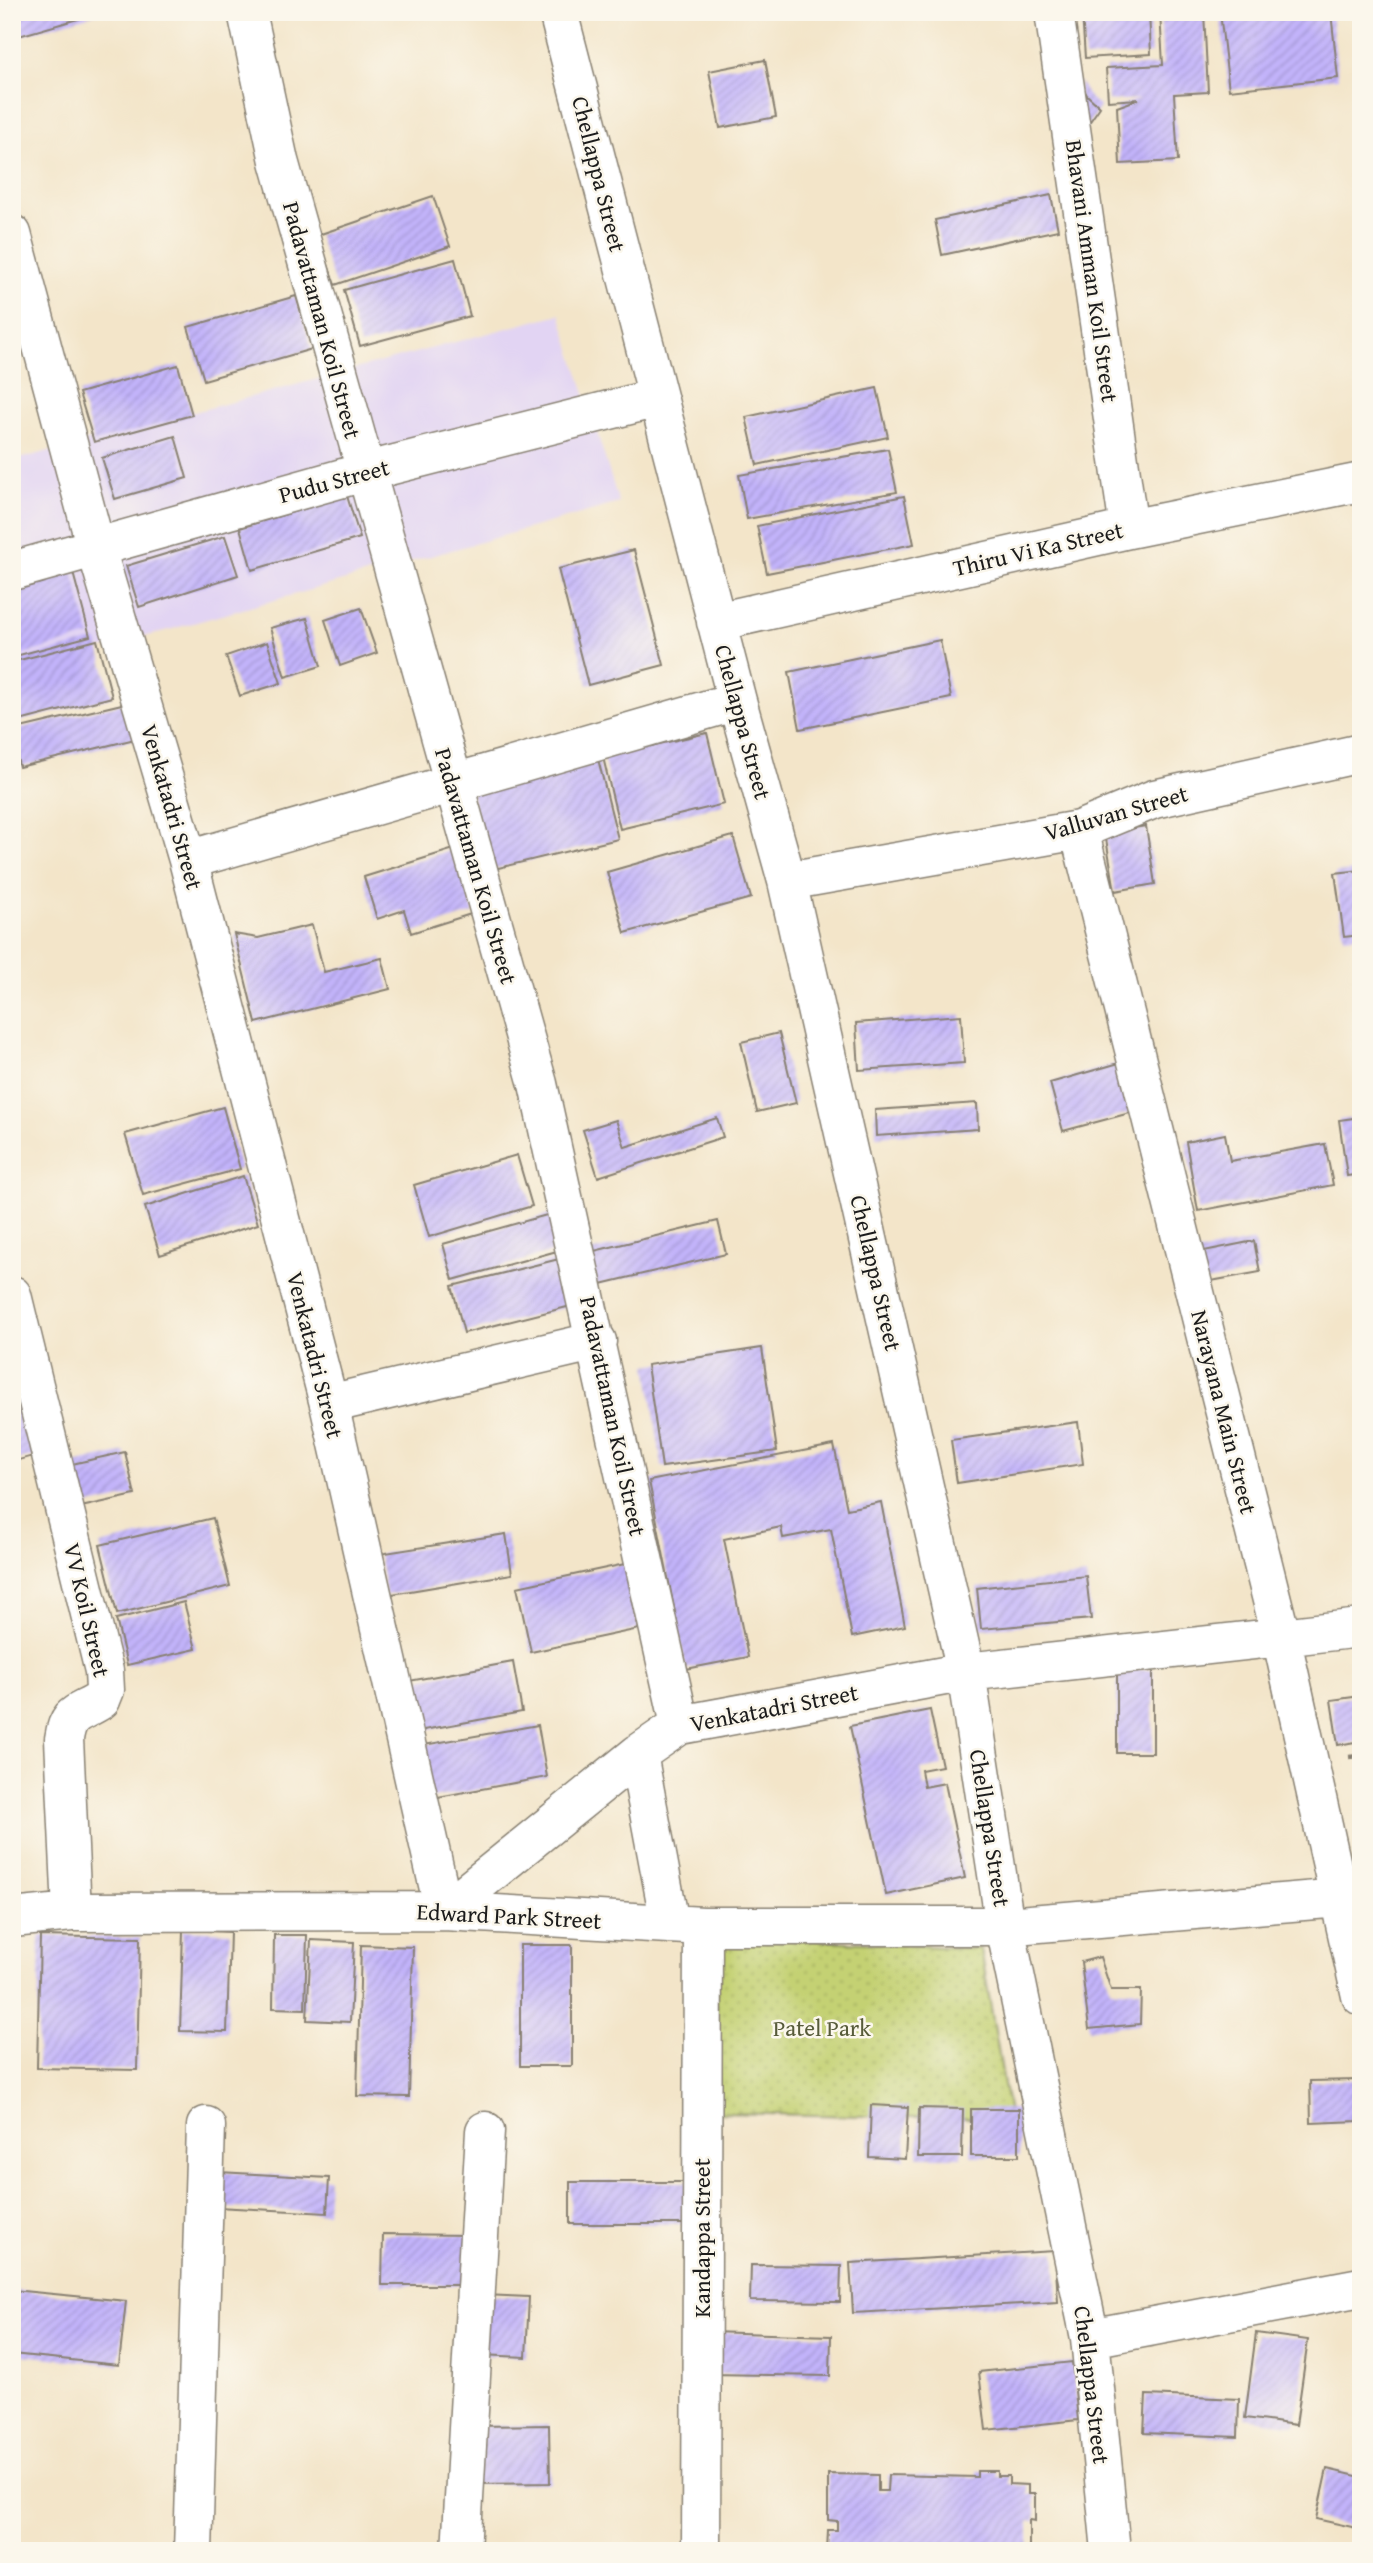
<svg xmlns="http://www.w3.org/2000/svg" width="1373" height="2563" viewBox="0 0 1373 2563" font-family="'Gentium Book Plus',serif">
<defs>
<pattern id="park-dots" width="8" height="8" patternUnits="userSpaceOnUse" patternTransform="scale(1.75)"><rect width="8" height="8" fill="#c4d173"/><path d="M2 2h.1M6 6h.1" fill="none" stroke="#a8b363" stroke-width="1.8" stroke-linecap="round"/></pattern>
<pattern id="building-hatch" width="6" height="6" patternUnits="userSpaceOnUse" patternTransform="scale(1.75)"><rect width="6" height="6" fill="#c2b3fa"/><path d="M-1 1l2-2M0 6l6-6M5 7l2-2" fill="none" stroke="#a699d6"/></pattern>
</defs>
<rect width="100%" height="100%" fill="#fbf7ec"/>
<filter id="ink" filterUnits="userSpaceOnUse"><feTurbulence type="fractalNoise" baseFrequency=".0143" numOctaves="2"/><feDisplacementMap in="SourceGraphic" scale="14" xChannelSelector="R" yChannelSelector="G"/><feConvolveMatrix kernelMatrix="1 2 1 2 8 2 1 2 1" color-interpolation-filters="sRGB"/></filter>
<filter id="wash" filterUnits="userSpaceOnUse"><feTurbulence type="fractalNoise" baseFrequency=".00686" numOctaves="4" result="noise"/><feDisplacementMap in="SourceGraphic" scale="28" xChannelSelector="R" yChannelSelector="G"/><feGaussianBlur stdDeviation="1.57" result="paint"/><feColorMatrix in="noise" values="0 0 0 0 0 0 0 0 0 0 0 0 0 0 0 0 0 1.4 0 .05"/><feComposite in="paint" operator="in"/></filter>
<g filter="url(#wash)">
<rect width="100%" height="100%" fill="#f3e5c9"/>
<!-- built -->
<path fill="#e2d4f3" d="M 560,314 L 619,503 L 12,674 L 12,461 Z"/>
<!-- park -->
<path fill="url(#park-dots)" stroke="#707648" stroke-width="2" d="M 715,1935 L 981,1949 L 1010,2119 L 718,2113 Z"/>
<g id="blocks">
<!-- building -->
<path fill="url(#building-hatch)" d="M 12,12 L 99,12 L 99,13 L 12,38 Z
M 1082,12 L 1149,12 L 1151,54 L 1085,58 Z
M 1160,12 L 1204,12 L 1208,92 L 1174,94 L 1178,161 L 1120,164 L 1117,107 L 1139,99 L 1108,101 L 1106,68 L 1163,65 Z
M 1220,12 L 1331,12 L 1338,78 L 1229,90 Z
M 765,60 L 776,117 L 720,128 L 709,71 Z
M 1079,81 L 1087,95 L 1100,107 L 1079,137 Z
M 1051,195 L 1058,230 L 942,255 L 935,220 Z
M 433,196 L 450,246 L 335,285 L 318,235 Z
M 455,259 L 470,316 L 360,346 L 344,290 Z
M 296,296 L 312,349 L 204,380 L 188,327 Z
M 178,365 L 192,415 L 94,442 L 79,393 Z
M 877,388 L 888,437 L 757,465 L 746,417 Z
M 175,436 L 187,478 L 115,499 L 102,458 Z
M 888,449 L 897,492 L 747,519 L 739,475 Z
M 347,496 L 360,538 L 252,570 L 240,528 Z
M 904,496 L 914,544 L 767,573 L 757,526 Z
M 225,536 L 238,575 L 139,607 L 126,566 Z
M 634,550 L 664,665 L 588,685 L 558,569 Z
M 72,569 L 90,636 L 12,657 L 12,585 Z
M 361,608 L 377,653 L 340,666 L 325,620 Z
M 307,618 L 321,666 L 285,677 L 270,628 Z
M 97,640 L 112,697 L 12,723 L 12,662 Z
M 940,640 L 951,698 L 800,729 L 789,672 Z
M 267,642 L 281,683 L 240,696 L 226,656 Z
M 126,703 L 135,739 L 19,767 L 12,730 Z
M 707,733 L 724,804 L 620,829 L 603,757 Z
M 597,755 L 618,839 L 490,870 L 469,786 Z
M 1146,826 L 1155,884 L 1115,891 L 1105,833 Z
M 733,836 L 751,898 L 625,933 L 607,872 Z
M 454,849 L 474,913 L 411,933 L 404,910 L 377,919 L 364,877 Z
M 1361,870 L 1361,935 L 1344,937 L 1335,873 Z
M 312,925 L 324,972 L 382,958 L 390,989 L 256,1023 L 234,934 L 258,938 Z
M 961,1015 L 964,1063 L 859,1070 L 856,1023 Z
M 779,1033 L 796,1103 L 757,1112 L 741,1042 Z
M 1126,1061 L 1141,1110 L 1063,1131 L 1050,1083 Z
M 977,1103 L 978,1129 L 876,1136 L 875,1110 Z
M 223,1107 L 240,1169 L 143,1195 L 125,1134 Z
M 1361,1117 L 1361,1174 L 1347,1176 L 1339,1120 Z
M 717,1118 L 723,1137 L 598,1177 L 583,1130 L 616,1120 L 625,1147 Z
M 1225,1134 L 1230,1161 L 1325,1144 L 1333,1185 L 1198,1211 L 1186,1142 Z
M 517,1155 L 532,1206 L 429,1237 L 414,1185 Z
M 243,1176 L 258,1224 L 160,1255 L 145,1207 Z
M 554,1213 L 564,1249 L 453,1280 L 443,1244 Z
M 718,1221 L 726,1254 L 597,1285 L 590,1252 Z
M 1254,1241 L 1260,1272 L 1200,1283 L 1194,1253 Z
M 559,1259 L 571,1306 L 464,1333 L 452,1286 Z
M 762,1348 L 777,1451 L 662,1467 L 647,1365 Z
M 31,1403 L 44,1453 L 12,1462 L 12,1408 Z
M 1078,1422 L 1083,1464 L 957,1483 L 951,1440 Z
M 834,1445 L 847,1509 L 881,1502 L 905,1626 L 852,1637 L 831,1529 L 783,1538 L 781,1527 L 724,1539 L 748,1657 L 686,1669 L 649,1481 Z
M 125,1452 L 135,1495 L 81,1507 L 72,1464 Z
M 213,1518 L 230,1586 L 117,1614 L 100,1545 Z
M 506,1534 L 512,1574 L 386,1595 L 379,1554 Z
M 625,1564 L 639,1629 L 531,1652 L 517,1587 Z
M 1086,1576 L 1091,1619 L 981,1629 L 977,1588 Z
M 184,1602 L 196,1649 L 127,1665 L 116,1619 Z
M 1361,1658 L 1361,1689 L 1359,1689 L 1354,1659 Z
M 513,1662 L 522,1712 L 418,1731 L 409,1681 Z
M 1117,1670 L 1153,1670 L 1153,1753 L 1117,1753 Z
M 1361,1696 L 1361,1741 L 1338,1745 L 1331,1700 Z
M 930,1710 L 942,1766 L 921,1770 L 924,1787 L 945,1783 L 965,1878 L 886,1895 L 850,1726 Z
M 538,1725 L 547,1777 L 427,1799 L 418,1746 Z
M 183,1930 L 230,1932 L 227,2032 L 180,2031 Z
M 274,1935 L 307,1935 L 305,2009 L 273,2008 Z
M 40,1936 L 140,1938 L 137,2070 L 37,2068 Z
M 311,1940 L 354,1942 L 350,2022 L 307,2020 Z
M 361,1945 L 413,1947 L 409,2097 L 357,2096 Z
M 520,1945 L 572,1945 L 572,2066 L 520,2066 Z
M 1100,1957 L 1111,1990 L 1141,1990 L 1140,2024 L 1089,2029 L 1081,1962 Z
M 1358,2080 L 1359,2121 L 1311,2123 L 1310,2081 Z
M 871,2105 L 908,2107 L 905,2159 L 869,2157 Z
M 919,2108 L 963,2109 L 962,2157 L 918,2157 Z
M 971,2109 L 1019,2109 L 1019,2156 L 971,2156 Z
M 219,2172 L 329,2178 L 327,2213 L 217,2207 Z
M 570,2182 L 688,2182 L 688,2224 L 570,2224 Z
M 383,2234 L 470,2235 L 469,2285 L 382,2285 Z
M 1055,2251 L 1058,2302 L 853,2313 L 850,2263 Z
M 751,2265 L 841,2266 L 840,2302 L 750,2301 Z
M 12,2290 L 126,2301 L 119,2365 L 12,2354 Z
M 484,2295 L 529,2297 L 526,2357 L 481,2355 Z
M 710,2332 L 831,2336 L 830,2376 L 709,2374 Z
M 1256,2333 L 1308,2340 L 1296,2425 L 1245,2418 Z
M 1072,2362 L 1078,2420 L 986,2430 L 979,2372 Z
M 1146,2395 L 1239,2399 L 1238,2437 L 1144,2433 Z
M 549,2425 L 550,2483 L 472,2484 L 472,2426 Z
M 1327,2469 L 1361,2477 L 1361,2529 L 1316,2519 Z
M 977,2471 L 997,2471 L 997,2476 L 1009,2476 L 1009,2484 L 1028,2485 L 1028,2494 L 1035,2494 L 1035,2521 L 1029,2520 L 1029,2551 L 827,2551 L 828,2530 L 837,2530 L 837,2521 L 828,2520 L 828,2474 L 878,2475 L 878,2491 L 887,2491 L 888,2475 L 977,2477 Z"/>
</g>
</g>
<g filter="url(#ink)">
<use href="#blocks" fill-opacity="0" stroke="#888072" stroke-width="2"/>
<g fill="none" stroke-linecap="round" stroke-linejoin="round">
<!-- minor casing -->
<g stroke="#888072" stroke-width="41">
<path id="minor" d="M 247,12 L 279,161 L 538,1084 L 680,1725
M 558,12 L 737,701 L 787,881 L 966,1672 L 1005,1926 L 1090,2338 L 1111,2551
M 1054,12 L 1129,529
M 12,234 L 96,548 L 188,860 L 329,1404 L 444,1911 L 638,1754 L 680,1725 L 966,1672 L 1361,1628
M 12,571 L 364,472 L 657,398
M 716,622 L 1129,529 L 1361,482
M 1079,830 L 1281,1636 L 1361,1996
M 188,860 L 737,701
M 787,881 L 1079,830 L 1154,799 L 1361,753
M 12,1295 L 104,1671 L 105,1690 L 101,1700 C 80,1714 68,1710 64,1739 L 72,1912
M 329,1404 L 597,1341
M 638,1754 L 670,1924
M 12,1918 L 72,1912 L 444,1911 L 703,1926 L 1005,1926 L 1340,1898
M 1090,2338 L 1361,2287
M 193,2551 L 206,2126
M 461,2551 L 485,2131
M 701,2551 L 703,1926"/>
</g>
<!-- path -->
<path stroke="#888072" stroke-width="4.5" stroke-dasharray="5 5" stroke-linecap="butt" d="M 1349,1757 L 1361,1756"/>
<!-- minor -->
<use href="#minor" stroke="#fff" stroke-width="38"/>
</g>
</g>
<g text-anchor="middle" stroke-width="5" stroke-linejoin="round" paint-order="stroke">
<!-- street labels -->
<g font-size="23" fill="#1c1c1c" stroke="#fbf7ec">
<text transform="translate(599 174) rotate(76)" y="8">Chellappa Street</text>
<text transform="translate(1092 271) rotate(82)" y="8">Bhavani Amman Koil Street</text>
<text transform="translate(322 320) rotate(75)" y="8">Padavattaman Koil Street</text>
<text transform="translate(334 481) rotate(-15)" y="8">Pudu Street</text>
<text transform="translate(1038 549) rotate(-13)" y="8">Thiru Vi Ka Street</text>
<text transform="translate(743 722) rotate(75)" y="8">Chellappa Street</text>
<text transform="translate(172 807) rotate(74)" y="8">Venkatadri Street</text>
<text transform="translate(1116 813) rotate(-16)" y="8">Valluvan Street</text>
<text transform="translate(476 866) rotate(74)" y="8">Padavattaman Koil Street</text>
<text transform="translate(876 1273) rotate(77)" y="8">Chellappa Street</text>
<text transform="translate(315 1355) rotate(76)" y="8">Venkatadri Street</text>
<text transform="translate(1224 1412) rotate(76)" y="8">Narayana Main Street</text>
<text transform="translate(613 1416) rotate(78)" y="8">Padavattaman Koil Street</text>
<text transform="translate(87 1610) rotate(77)" y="8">VV Koil Street</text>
<text transform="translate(774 1708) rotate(-11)" y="8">Venkatadri Street</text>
<text transform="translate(990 1828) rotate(81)" y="8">Chellappa Street</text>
<text transform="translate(509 1916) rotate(3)" y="8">Edward Park Street</text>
<text transform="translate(702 2238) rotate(-90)" y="8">Kandappa Street</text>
<text transform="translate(1092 2385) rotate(83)" y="8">Chellappa Street</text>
</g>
<!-- park labels -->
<g font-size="23" fill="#575b3a" stroke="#fbf7ec">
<text x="822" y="2036">Patel Park</text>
</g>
</g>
<!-- margin -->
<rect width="1373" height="2563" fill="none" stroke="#fbf7ec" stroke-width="42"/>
</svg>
